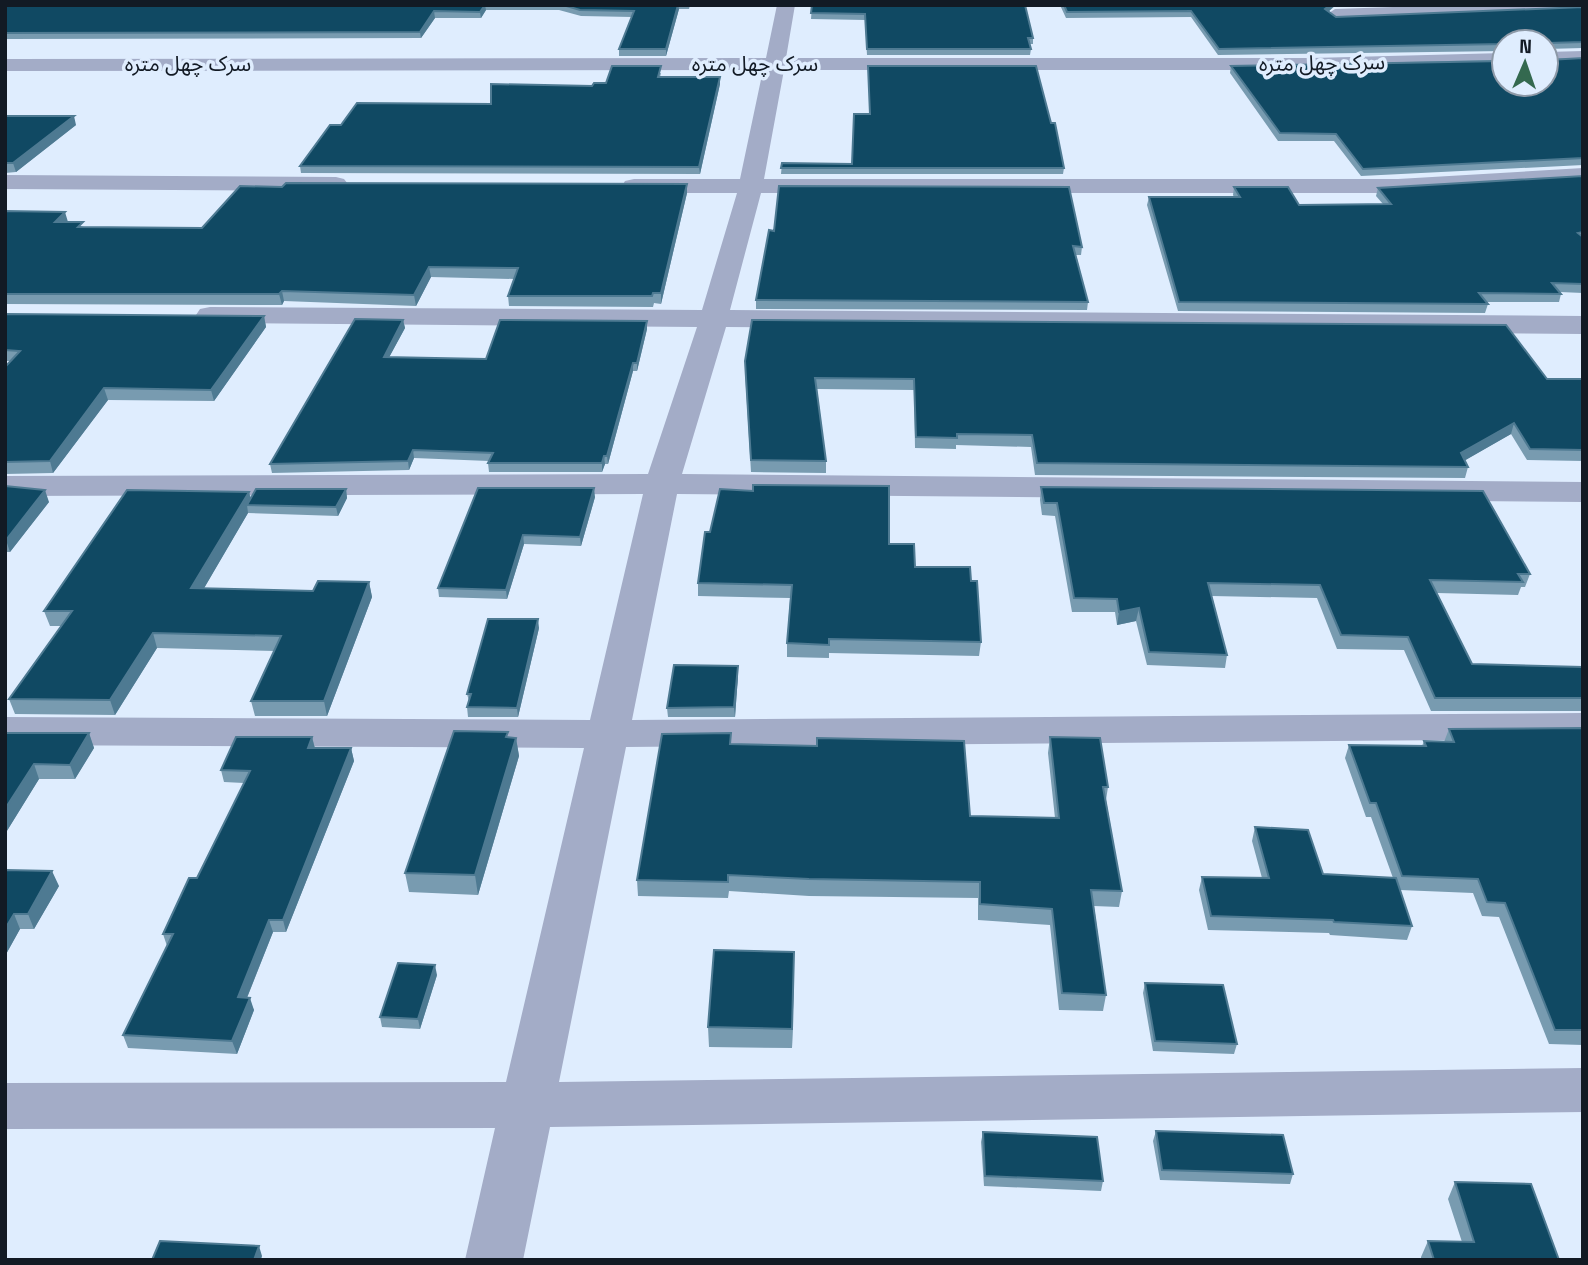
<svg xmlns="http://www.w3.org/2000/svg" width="1588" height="1265" viewBox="0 0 1588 1265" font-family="'Space Grotesk','Noto Sans Arabic',sans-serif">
<rect width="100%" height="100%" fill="#dfedfe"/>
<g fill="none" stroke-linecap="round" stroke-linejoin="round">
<!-- minor -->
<path fill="#a3acc7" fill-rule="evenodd" d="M 777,5 L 795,5 L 786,58 L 1312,58 L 1504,53 L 1504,65 L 1312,70 L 784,70 L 764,179 L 1398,179 L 1583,168 L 1583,182 L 1398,193 L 761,193 L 730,310 L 1583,316 L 1583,334 L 726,327 L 682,474 L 1583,482 L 1583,502 L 677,494 L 632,720 L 1583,713 L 1583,739 L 626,747 L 559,1082 L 1583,1068 L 1583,1112 L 550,1127 L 523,1260 L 465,1260 L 495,1128 L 5,1129 L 5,1083 L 506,1082 L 584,748 L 5,745 L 5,717 L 590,720 L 643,494 L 5,496 L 5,476 L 648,474 L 697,327 L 210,323 L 200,321 L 196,315 L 200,309 L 210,307 L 702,310 L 737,193 L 634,193 L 625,191 L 622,186 L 625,181 L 634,179 L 740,179 L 763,70 L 5,71 L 5,59 L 766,58 Z
M 1451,5 L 1583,5 L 1583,11 L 1335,21 L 1326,15 L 1335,9 Z
M 1583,51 L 1583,63 L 1546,64 L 1546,52 Z
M 5,175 L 336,177 L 344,179 L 348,184 L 344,189 L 336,191 L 5,189 Z"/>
</g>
<!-- wall -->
<path fill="#789bb0" d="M 5,5 L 690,5 L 689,9 L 679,9 L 666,56 L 619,56 L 619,49 L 632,17 L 581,16 L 559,10 L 486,10 L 481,18 L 435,18 L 421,38 L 5,39 Z
M 812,5 L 1033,38 L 1033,44 L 1029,44 L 1031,49 L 1030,55 L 867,55 L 865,20 L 811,19 Z
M 1060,5 L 1367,5 L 1335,6 L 1328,12 L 1336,17 L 1583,7 L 1583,48 L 1546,49 L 1546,42 L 1504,42 L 1504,51 L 1218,55 L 1191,17 L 1066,18 Z
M 1583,58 L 1583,165 L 1361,176 L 1334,141 L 1278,141 L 1230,73 L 1231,66 Z
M 661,73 L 660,77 L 720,77 L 720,84 L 700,174 L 301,173 L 300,166 L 341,125 L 491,104 Z
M 5,116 L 76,125 L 16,172 L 5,173 Z
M 782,163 L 1064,168 L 1063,174 L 781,174 Z
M 1583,176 L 1583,293 L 1560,292 L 1561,294 L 1559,302 L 1486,302 L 1488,304 L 1485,313 L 1178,311 L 1147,205 L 1149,197 L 1234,197 L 1233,195 L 1234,187 L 1299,205 L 1383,204 L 1376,196 L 1378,188 Z
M 687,193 L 661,304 L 654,303 L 653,307 L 509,306 L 508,296 L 514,279 L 431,277 L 416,306 L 284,301 L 282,305 L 5,304 L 5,211 L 68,222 L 84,227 L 202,228 Z
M 769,230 L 1082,247 L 1081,255 L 1076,255 L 1088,302 L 1087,310 L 756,309 L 756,300 Z
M 5,314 L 264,316 L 266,327 L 214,401 L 108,400 L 53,473 L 5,474 L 5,367 L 10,361 L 5,361 Z
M 403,320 L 405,328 L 389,357 L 486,359 L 647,321 L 647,329 L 637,371 L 633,371 L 608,464 L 605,464 L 602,472 L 489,472 L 488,463 L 489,461 L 414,458 L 409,470 L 272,473 L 270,464 Z
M 745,372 L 1583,379 L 1583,461 L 1527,460 L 1511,434 L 1465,460 L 1468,467 L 1465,478 L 1035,475 L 1031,447 L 956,445 L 956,449 L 915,448 L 914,390 L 817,389 L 826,461 L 826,473 L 751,472 Z
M 5,486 L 49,502 L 10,552 L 5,552 Z
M 1041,487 L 1530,574 L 1525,587 L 1521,587 L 1518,595 L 1437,593 L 1472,664 L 1583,668 L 1583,711 L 1431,711 L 1404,650 L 1337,649 L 1317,598 L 1212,596 L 1227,655 L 1225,668 L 1147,665 L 1136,621 L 1117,625 L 1115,612 L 1072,612 L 1055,516 L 1042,515 L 1040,500 Z
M 478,488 L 595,497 L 581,546 L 524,544 L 507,599 L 439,597 L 438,588 Z
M 346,489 L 347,498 L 338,516 L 248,513 L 204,588 L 313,591 L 369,582 L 372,597 L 327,716 L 255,716 L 251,701 L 275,651 L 157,648 L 115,715 L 15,714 L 9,699 L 62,626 L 50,626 L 44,611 L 249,492 L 251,498 Z
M 710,532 L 889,544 L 915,567 L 971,581 L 981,642 L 979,656 L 829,653 L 829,658 L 787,657 L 787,643 L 790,598 L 698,596 L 698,583 Z
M 539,628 L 518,717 L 468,717 L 467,707 L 469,701 L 467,694 Z
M 738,676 L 735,717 L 668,717 L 667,708 Z
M 1583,728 L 1583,1045 L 1549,1044 L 1499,917 L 1482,916 L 1473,893 L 1400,890 L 1412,926 L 1407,940 L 1330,935 L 1329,933 L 1208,930 L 1199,890 L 1202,877 L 1262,878 L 1252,841 L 1255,827 L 1323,874 L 1393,878 L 1371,817 L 1366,817 L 1345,758 L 1349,745 L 1422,746 L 1424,741 L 1444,742 L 1449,729 Z
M 5,733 L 89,733 L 94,748 L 75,779 L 39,779 L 5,834 Z
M 312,737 L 315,748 L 351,748 L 354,761 L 286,932 L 273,932 L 247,998 L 254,1010 L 237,1054 L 128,1048 L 123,1035 L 167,946 L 163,934 L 197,878 L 244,783 L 224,782 L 221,770 Z
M 1050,737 L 1108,787 L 1106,800 L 1122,891 L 1119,907 L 1094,906 L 1106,995 L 1103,1011 L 1059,1010 L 1050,925 L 978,920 L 978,898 L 809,896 L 729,891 L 728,898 L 638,896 L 637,880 L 732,744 L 970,816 L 1055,818 L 1048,753 Z
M 516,738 L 519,756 L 478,895 L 409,892 L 405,873 Z
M 5,870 L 59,886 L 34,929 L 20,929 L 5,956 Z
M 794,972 L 792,1048 L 709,1047 L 708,1027 Z
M 437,975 L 420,1029 L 382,1027 L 380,1017 Z
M 1145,983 L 1237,1044 L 1234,1054 L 1153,1051 L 1143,993 Z
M 1156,1131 L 1293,1174 L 1290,1184 L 1160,1180 L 1153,1141 Z
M 983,1132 L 1103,1181 L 1101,1191 L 984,1186 L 981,1142 Z
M 1455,1182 L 1559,1260 L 1421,1260 L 1421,1257 L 1428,1241 L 1462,1242 L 1448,1199 Z"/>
<!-- shaded-wall -->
<path fill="#4e7a92" d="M 485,5 L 486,10 L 481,18 L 480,12 Z
M 678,5 L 679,9 L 666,56 L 666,49 Z
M 1330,5 L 1335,5 L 1324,16 L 1325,9 Z
M 434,11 L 435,18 L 421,38 L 420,32 Z
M 720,77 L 720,84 L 700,174 L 699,167 Z
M 74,116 L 76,125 L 16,172 L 13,163 Z
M 687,184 L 687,193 L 661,304 L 661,293 Z
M 65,212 L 68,222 L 55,222 Z
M 429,267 L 431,277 L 416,306 L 414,295 Z
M 282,291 L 284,301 L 282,305 L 279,294 Z
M 264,316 L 266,327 L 214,401 L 211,390 Z
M 403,320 L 405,328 L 385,365 L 384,357 Z
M 647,321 L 647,329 L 637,371 L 637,363 Z
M 633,363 L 633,371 L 608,464 L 607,456 Z
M 104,388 L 108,400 L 53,473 L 50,461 Z
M 1514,423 L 1511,434 L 1457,465 L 1461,453 Z
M 413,450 L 414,458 L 409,470 L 408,461 Z
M 604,456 L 605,464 L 602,472 L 602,463 Z
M 594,488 L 595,497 L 581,546 L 580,537 Z
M 346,489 L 347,498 L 338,516 L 336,507 Z
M 45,490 L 49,502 L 10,552 L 6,540 Z
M 249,492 L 252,505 L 247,505 L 248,513 L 196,602 L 191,588 Z
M 523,535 L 524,544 L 507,599 L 506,590 Z
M 369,582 L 372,597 L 327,716 L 324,701 Z
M 1139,608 L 1136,621 L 1117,625 L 1119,612 Z
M 538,619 L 539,628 L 518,717 L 517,708 Z
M 153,633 L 157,648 L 115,715 L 110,700 Z
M 738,666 L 738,676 L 735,717 L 734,707 Z
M 89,733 L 94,748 L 75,779 L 70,765 Z
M 312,737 L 315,749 L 308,748 Z
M 516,738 L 519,756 L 478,895 L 475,875 Z
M 351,748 L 354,761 L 286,932 L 283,920 Z
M 34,764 L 39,779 L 5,834 L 5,809 Z
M 52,871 L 59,886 L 34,929 L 28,914 Z
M 14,914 L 20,929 L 5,956 L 5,929 Z
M 269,920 L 273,932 L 242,1010 L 238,997 Z
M 794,952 L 794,972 L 792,1048 L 792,1029 Z
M 435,965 L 437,975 L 420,1029 L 418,1019 Z
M 250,998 L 254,1010 L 237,1054 L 232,1041 Z
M 259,1246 L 262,1256 L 261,1260 L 254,1260 Z"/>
<!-- building -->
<path fill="#104963" stroke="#4e7a92" stroke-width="2" d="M 5,5 L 485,5 L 480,12 L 434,11 L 420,32 L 5,33 Z
M 563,5 L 678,5 L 666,49 L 619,49 L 634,11 L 580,10 Z
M 812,5 L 1025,5 L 1033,38 L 1028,38 L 1031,49 L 867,49 L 865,14 L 811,13 Z
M 1064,5 L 1330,5 L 1325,9 L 1336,17 L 1583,7 L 1583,42 L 1548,43 L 1546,44 L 1546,42 L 1504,42 L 1504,44 L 1219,49 L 1191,11 L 1067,12 Z
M 1546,58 L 1548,60 L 1583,58 L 1583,158 L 1363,169 L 1336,134 L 1280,133 L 1231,66 L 1504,61 L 1504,84 L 1546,84 Z
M 612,66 L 661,66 L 658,77 L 720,77 L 699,167 L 300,166 L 330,125 L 341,125 L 357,103 L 491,104 L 491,84 L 592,86 L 594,83 L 606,83 Z
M 868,66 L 1036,66 L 1051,123 L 1055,123 L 1064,168 L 781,168 L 782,163 L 852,164 L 854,114 L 870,114 Z
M 5,116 L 74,116 L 13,163 L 5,163 Z
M 1583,176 L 1583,232 L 1578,233 L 1583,237 L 1583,284 L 1552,283 L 1561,294 L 1479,293 L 1488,304 L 1179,302 L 1149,197 L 1240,197 L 1234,187 L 1288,187 L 1299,205 L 1391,204 L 1378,188 Z
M 286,183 L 687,184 L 661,293 L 653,293 L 652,296 L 508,296 L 518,268 L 429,267 L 414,295 L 282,291 L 279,294 L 5,294 L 5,211 L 65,212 L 55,222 L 83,222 L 78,227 L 202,228 L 240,186 L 282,187 Z
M 779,186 L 1069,187 L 1082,247 L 1073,246 L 1088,302 L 756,300 L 769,230 L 774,231 Z
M 5,314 L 264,316 L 211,390 L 104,388 L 50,461 L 5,462 L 5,367 L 20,351 L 5,350 Z
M 355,319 L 403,320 L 384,357 L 486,359 L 500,320 L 647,321 L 637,363 L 633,363 L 607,456 L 604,456 L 602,463 L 488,463 L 493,453 L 413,450 L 408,461 L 270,464 Z
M 752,320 L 1506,325 L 1547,379 L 1583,379 L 1583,450 L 1530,449 L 1514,423 L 1461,453 L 1468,467 L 1037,463 L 1032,435 L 957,434 L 957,438 L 916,437 L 914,379 L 815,378 L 826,461 L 751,460 L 745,361 Z
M 753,485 L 889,486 L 889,544 L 914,544 L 915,567 L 970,567 L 971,581 L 977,581 L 981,642 L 829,639 L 829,645 L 787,643 L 792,585 L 698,583 L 705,532 L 710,532 L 720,489 L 753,491 Z
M 5,486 L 45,490 L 6,540 L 5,540 Z
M 1041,487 L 1483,491 L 1530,574 L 1518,574 L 1523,582 L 1430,580 L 1472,664 L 1582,667 L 1583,698 L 1435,698 L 1408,637 L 1341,635 L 1320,585 L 1208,583 L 1227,655 L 1149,652 L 1139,608 L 1119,612 L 1117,599 L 1074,598 L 1057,503 L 1044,503 Z
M 478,488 L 594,488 L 580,537 L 523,535 L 506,590 L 438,588 Z
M 256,489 L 346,489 L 336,507 L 247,505 Z
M 127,490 L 249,492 L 191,588 L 313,591 L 318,581 L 369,582 L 324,701 L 251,701 L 281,636 L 153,633 L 110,700 L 9,699 L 72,611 L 44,611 Z
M 488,619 L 538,619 L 517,708 L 467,707 L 471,694 L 467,694 Z
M 674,665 L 738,666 L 734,707 L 667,708 Z
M 1583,728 L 1583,1030 L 1555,1030 L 1505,903 L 1487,902 L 1478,879 L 1402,876 L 1376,803 L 1370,803 L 1349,745 L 1426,746 L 1424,741 L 1454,742 L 1449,729 Z
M 454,731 L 508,732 L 506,737 L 516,738 L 475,875 L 405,873 Z
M 5,733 L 89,733 L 70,765 L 34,764 L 5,809 Z
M 731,733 L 730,744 L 817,746 L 817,738 L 964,741 L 970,816 L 1059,818 L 1050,737 L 1100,738 L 1108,787 L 1103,787 L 1122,891 L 1091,890 L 1106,995 L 1062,993 L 1052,909 L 980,904 L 980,882 L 809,879 L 728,875 L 728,882 L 637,880 L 662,734 Z
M 236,737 L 312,737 L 308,748 L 351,748 L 283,920 L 269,920 L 238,997 L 250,998 L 232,1041 L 123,1035 L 173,934 L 163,934 L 189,878 L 197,878 L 250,771 L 221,770 Z
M 1255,827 L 1308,830 L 1323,874 L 1396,878 L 1412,926 L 1334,922 L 1333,920 L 1211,916 L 1202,877 L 1269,878 Z
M 5,870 L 52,871 L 28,914 L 14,914 L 5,929 Z
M 714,950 L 794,952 L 792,1029 L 708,1027 Z
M 398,963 L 435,965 L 418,1019 L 380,1017 Z
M 1145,983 L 1223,985 L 1237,1044 L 1155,1041 Z
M 1156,1131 L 1283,1135 L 1293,1174 L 1162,1170 Z
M 983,1132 L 1097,1137 L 1103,1181 L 985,1176 Z
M 1455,1182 L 1531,1184 L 1559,1260 L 1434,1260 L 1428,1241 L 1474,1242 Z
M 160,1241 L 259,1246 L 254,1260 L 152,1260 Z"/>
<g text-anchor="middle" stroke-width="7" stroke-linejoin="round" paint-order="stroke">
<!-- far-street labels -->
<g font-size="21" fill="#121a24" stroke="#dfedfe">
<text transform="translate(1322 63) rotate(-1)" y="7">سرک چهل متره</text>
<text x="188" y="71">سرک چهل متره</text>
<text x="755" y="71">سرک چهل متره</text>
</g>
</g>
<!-- border -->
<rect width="1588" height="1265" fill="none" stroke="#121a24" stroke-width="14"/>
<!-- north arrow -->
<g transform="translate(1525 63) rotate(2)"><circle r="33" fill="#dfedfe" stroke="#8d99a7" stroke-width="2"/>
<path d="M0-5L12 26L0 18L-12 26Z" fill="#34694f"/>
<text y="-10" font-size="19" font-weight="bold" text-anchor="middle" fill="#121a24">N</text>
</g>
</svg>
